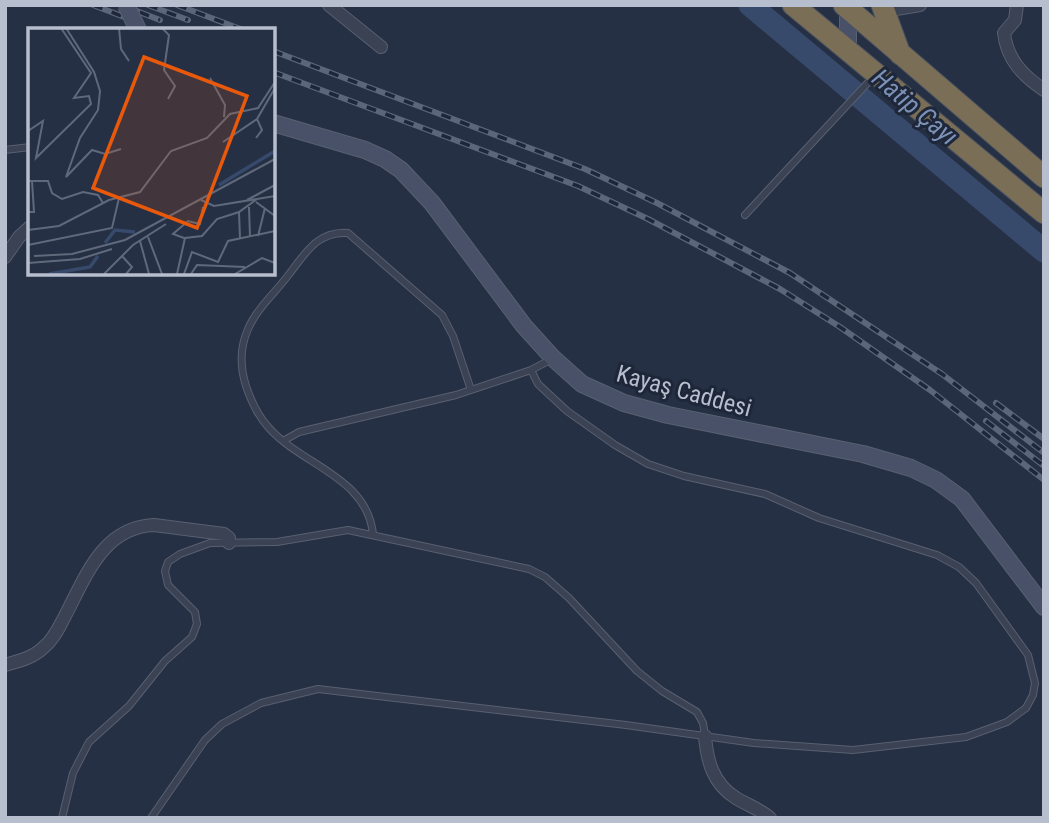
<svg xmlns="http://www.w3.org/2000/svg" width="1049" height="823" viewBox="0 0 1049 823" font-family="'Roboto Condensed',sans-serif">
<rect width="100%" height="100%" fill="#253044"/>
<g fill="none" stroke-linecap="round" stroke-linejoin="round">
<!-- river -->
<path stroke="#384a6c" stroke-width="23" d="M 750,5 L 1044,251"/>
<!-- lane casing -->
<g stroke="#586071" stroke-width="8">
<path id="lane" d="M 5,150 L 30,147
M 745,215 L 875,75
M 283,441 L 299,432 L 456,395 L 531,370 L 552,359
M 373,534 C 367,477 303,466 269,428 C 258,416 251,401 246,386 C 240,367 240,347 248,329 C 257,308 277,291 290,273 C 306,252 318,231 348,233 L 442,315 L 453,336 L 471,390
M 62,818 L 73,773 L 89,742 L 129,706 L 165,661 L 192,637 L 197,624 L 195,612 L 168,585 L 165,571 L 168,562 L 180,554 L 210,543 L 277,542 L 348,530 L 529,569 L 545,577 L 569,598 L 637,671 L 662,691 L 697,712 L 703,723 L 705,736
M 151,818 L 205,740 L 222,724 L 261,703 L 318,689 L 626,725 L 754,743 L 853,750 L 966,737 L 1007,722 L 1026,708 L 1033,695 L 1035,683 L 1028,655 L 976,583 L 959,567 L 937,555 L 819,518 L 765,494 L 684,476 L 648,464 L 615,445 L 567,411 L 538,384 L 531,370"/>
</g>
<!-- street casing -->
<g stroke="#586071" stroke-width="14">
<path id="street" d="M 329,5 L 381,47
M 1017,5 L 1015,20 L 1004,33 C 1007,59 1022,75 1044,90
M 884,11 L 920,5
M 5,257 L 19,237 L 30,227
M 5,665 C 19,661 33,658 44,647 C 54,639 59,627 65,616 C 86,576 103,527 154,525 L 224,534 L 229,538 L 229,543
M 705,736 C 707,761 713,784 736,798 C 747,805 760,809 770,818"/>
</g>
<!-- secondary casing -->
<g stroke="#586071" stroke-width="18">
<path id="secondary" d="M 848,5 L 848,52
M 273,123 L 365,150 L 385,159 L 401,170 L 432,203 L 524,326 L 553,358 L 582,384 L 624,403 L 668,415 L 863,454 L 911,468 L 936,480 L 962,499 L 1044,607"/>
</g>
<!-- highway casing -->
<g stroke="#444d5e" stroke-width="23">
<path id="highway" d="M 793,5 L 1044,213
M 844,5 L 1044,177
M 882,5 L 900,54"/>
</g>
<!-- lane -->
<use href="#lane" stroke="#3a4253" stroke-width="6"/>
<!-- street -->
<use href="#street" stroke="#3a4253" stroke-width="12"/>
<!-- secondary -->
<use href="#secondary" stroke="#485167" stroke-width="16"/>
<!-- highway -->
<use href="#highway" stroke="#7a6e56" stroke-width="21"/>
<!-- rail casing -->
<g stroke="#5c667a" stroke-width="6">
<path id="rail" d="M 93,5 L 132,20
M 121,5 L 160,20
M 148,5 L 188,20
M 177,5 L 243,30
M 273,51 L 585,169 L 657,203 L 790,273 L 942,374 L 1044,453
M 273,72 L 578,186 L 648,219 L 780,289 L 840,327 L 930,390 L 1044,480
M 996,403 L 1044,439
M 986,421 L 1044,466"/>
</g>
<!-- rail -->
<use href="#rail" stroke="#1e2739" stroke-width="3.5" stroke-dasharray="10" stroke-linecap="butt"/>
<!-- secondary-bridge casing -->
<g stroke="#586071" stroke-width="18" stroke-linecap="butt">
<path id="secondary-bridge" d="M 126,5 L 138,30"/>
</g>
<!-- secondary-bridge -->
<use href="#secondary-bridge" stroke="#485167" stroke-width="16"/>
</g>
<g text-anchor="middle" stroke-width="6" stroke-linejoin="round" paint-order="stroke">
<!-- street labels -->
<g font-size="24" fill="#b7becd" stroke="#1e2739">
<text transform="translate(684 391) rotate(15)" y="8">Kayaş Caddesi</text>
</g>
<!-- water labels -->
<g font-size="26" font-style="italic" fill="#7d91b6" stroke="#1e2739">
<text transform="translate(915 107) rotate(40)" y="9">Hatip Çayı</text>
</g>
</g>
<!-- overview -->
<g transform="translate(28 28)">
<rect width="247" height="247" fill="#253044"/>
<path fill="none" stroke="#384a6c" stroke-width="3.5" d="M 191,157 L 247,123M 77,215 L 87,202 L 107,204M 21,246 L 62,239 L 70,228"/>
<path fill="none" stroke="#5f697b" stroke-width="2" d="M 38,0 L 66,44 L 72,63 L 70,82 L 52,110 L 38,149 L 64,122 L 77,126 L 93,121M 91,0 L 93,21 L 101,33M 134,0 L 141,7 L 136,42 L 147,58 L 140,71M 182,50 L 197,77 L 196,89M 0,103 L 15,93 L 8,130 L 63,76 L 61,68 L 46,70 L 63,45 L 33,0M 228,110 L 234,102 L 229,91M 195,114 L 229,91 L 247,60M 0,153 L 20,153 L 24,165 L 34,171 L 55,164 L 70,167 L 75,175M 173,172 L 186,178 L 247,168M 219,172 L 247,157M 228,174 L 247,188M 221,179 L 222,209M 0,184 L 6,184 L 4,153M 211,184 L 212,210M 0,202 L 31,198 L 81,172 L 112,164 L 143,123 L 179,110 L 202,86 L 230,80 L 247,54M 230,208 L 237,180M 120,209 L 134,246M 156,210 L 145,206 L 160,193 L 172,196 L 175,179M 112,213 L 121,246M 0,217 L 84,200 L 91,170M 6,228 L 44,226 L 97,212 L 247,131M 94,228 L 104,239 L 98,246M 0,235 L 52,231 L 84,221M 76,246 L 105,217 L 138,196M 149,246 L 157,210 L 174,208 L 189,191 L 211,184 L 229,171M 156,246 L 164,224 L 190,234 L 200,213 L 247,203M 163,246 L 169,237 L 217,239M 207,246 L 234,230 L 247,235"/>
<path fill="#e8590c" fill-opacity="0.15" stroke="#e8590c" stroke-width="3.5" d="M 116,29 L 219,68 L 169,200 L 65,160 Z"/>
<rect width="247" height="247" fill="none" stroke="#b7becd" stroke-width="3.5"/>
</g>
<!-- border -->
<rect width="1049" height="823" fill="none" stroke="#b7becd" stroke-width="14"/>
</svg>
